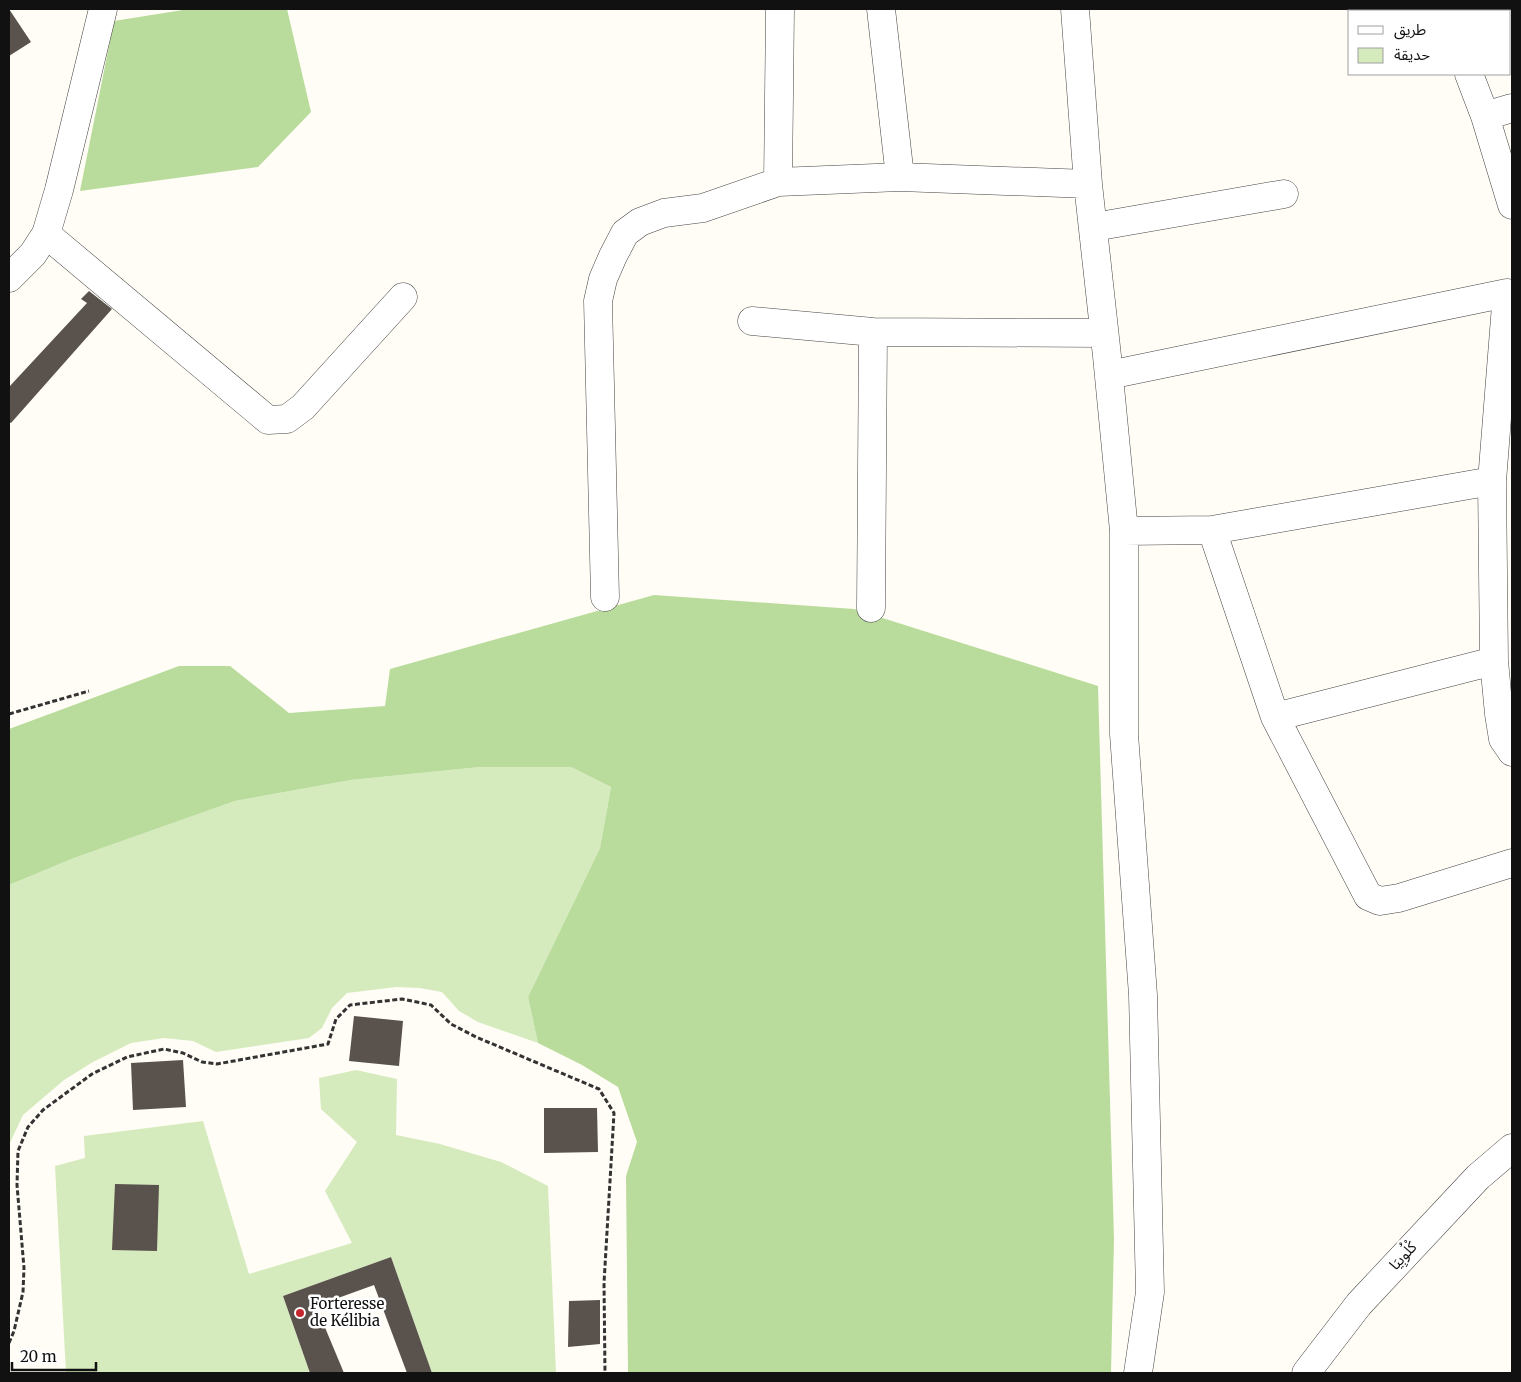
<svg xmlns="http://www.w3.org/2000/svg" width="1521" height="1382" viewBox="0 0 1521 1382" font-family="Merriweather,'Noto Sans Arabic',serif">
<rect width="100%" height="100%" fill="#fffdf5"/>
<!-- green -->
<path fill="#d5ebbd" d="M 480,767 L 571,767 L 611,787 L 600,848 L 528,997 L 538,1043 L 478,1022 L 459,1011 L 442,992 L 420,988 L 396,987 L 347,993 L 332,1008 L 322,1028 L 309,1038 L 216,1052 L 193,1041 L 164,1038 L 131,1043 L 93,1062 L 64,1080 L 23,1115 L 9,1145 L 9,885 L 74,858 L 235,801 L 351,780 Z
M 356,1070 L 397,1079 L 396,1135 L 440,1144 L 501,1162 L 548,1186 L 556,1373 L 432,1373 L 391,1257 L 283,1296 L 310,1373 L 66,1373 L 55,1166 L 85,1158 L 84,1136 L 203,1121 L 249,1274 L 352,1243 L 325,1191 L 357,1142 L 321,1109 L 319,1078 Z"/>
<!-- forest -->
<path fill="#b9dc9c" d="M 189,9 L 287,9 L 311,112 L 258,167 L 80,191 L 114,21 Z
M 654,595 L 854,609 L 1098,686 L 1114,1239 L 1111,1373 L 628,1373 L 626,1176 L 637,1142 L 618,1087 L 582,1065 L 538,1043 L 528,997 L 600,848 L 611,787 L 571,767 L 480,767 L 351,780 L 235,801 L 74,858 L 9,885 L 9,729 L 179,666 L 230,666 L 289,713 L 385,706 L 390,669 Z"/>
<!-- building -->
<path fill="#5a524d" d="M 9,9 L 31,42 L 9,56 Z
M 89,291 L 112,309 L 11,423 L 9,422 L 9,387 L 87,303 L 81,299 Z
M 354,1016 L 403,1021 L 399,1066 L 349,1061 Z
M 183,1060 L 186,1107 L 133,1110 L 131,1063 Z
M 544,1108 L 597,1108 L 598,1152 L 544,1153 Z
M 115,1184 L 159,1185 L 157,1251 L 112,1250 Z
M 391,1257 L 432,1373 L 407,1373 L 374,1285 L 316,1306 L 344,1373 L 310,1373 L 283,1296 Z
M 600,1300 L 600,1344 L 568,1347 L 569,1301 Z"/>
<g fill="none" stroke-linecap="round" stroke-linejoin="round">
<!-- minor casing -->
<g stroke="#444" stroke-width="29">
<path id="minor" d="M 881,9 L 900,177
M 1075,9 L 1088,184 L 1107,356 L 1124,531 L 1124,734 L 1143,995 L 1150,1292 L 1138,1373
M 1444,9 L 1445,11
M 1469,74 L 1485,116 L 1512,205
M 1485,116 L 1512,108
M 778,182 L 780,9
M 1094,227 L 1284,194
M 46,234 L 268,420 L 287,419 L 303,407 L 403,297
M 9,278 L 33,254 L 46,234 L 59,190 L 103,9
M 1507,293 L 1492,481 L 1494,661 L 1499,714 L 1503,739 L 1512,752
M 752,321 L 873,332 L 1104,333
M 1109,375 L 1507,293 L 1512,294
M 1212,530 L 1275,717 L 1368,896 L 1380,901 L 1399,898 L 1512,863
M 1124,531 L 1212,530 L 1492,481
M 605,597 L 598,301 L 603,279 L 613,256 L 625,233 L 640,222 L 664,213 L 703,208 L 778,182 L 900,177 L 1088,184
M 871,608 L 873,332
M 1275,717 L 1494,661
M 1306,1373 L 1359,1304 L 1478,1177 L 1512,1148"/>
</g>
<!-- path -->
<path stroke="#333" stroke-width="3" stroke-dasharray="5 2.5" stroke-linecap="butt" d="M 9,714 L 89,691
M 9,1343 L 14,1331 L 23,1292 L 24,1268 L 17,1185 L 18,1151 L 28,1127 L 43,1110 L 92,1074 L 127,1057 L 164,1049 L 183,1053 L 202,1062 L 217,1064 L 328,1044 L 336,1019 L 350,1005 L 402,999 L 431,1005 L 451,1024 L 476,1037 L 599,1089 L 614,1113 L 604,1283 L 605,1373"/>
<!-- minor -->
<use href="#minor" stroke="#fff" stroke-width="28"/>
</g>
<!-- markers -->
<circle fill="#c4262e" stroke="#fff" stroke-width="2" cx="300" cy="1313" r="5"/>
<g text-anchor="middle" stroke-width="5" stroke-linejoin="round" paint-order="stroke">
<!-- street labels -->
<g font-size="15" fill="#111" stroke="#fff">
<text transform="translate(1403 1256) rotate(-47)" y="5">كْلُوبِيَا</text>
</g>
<!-- poi labels -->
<g font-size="15" fill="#111" stroke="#fff" text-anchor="start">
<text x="310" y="1309">Forteresse<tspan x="310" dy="17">de Kélibia</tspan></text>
</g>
</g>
<!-- border -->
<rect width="1521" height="1382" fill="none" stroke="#111111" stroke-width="20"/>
<!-- legend -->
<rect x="1348" y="10" width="162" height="65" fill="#ffffff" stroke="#a0a0a0"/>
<rect x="1358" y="26" width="25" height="8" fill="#ffffff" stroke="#a0a0a0"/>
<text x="1394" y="35" font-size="15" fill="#111111">طريق</text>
<rect x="1358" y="48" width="25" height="15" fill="#d5ebbd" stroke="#a0a0a0"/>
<text x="1394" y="60" font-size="15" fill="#111111">حديقة</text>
<!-- scale -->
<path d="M12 1362v8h84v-8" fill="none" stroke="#111111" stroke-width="2.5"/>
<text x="20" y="1362" font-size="15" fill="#111111" stroke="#ffffff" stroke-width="4" paint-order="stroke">20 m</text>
</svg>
